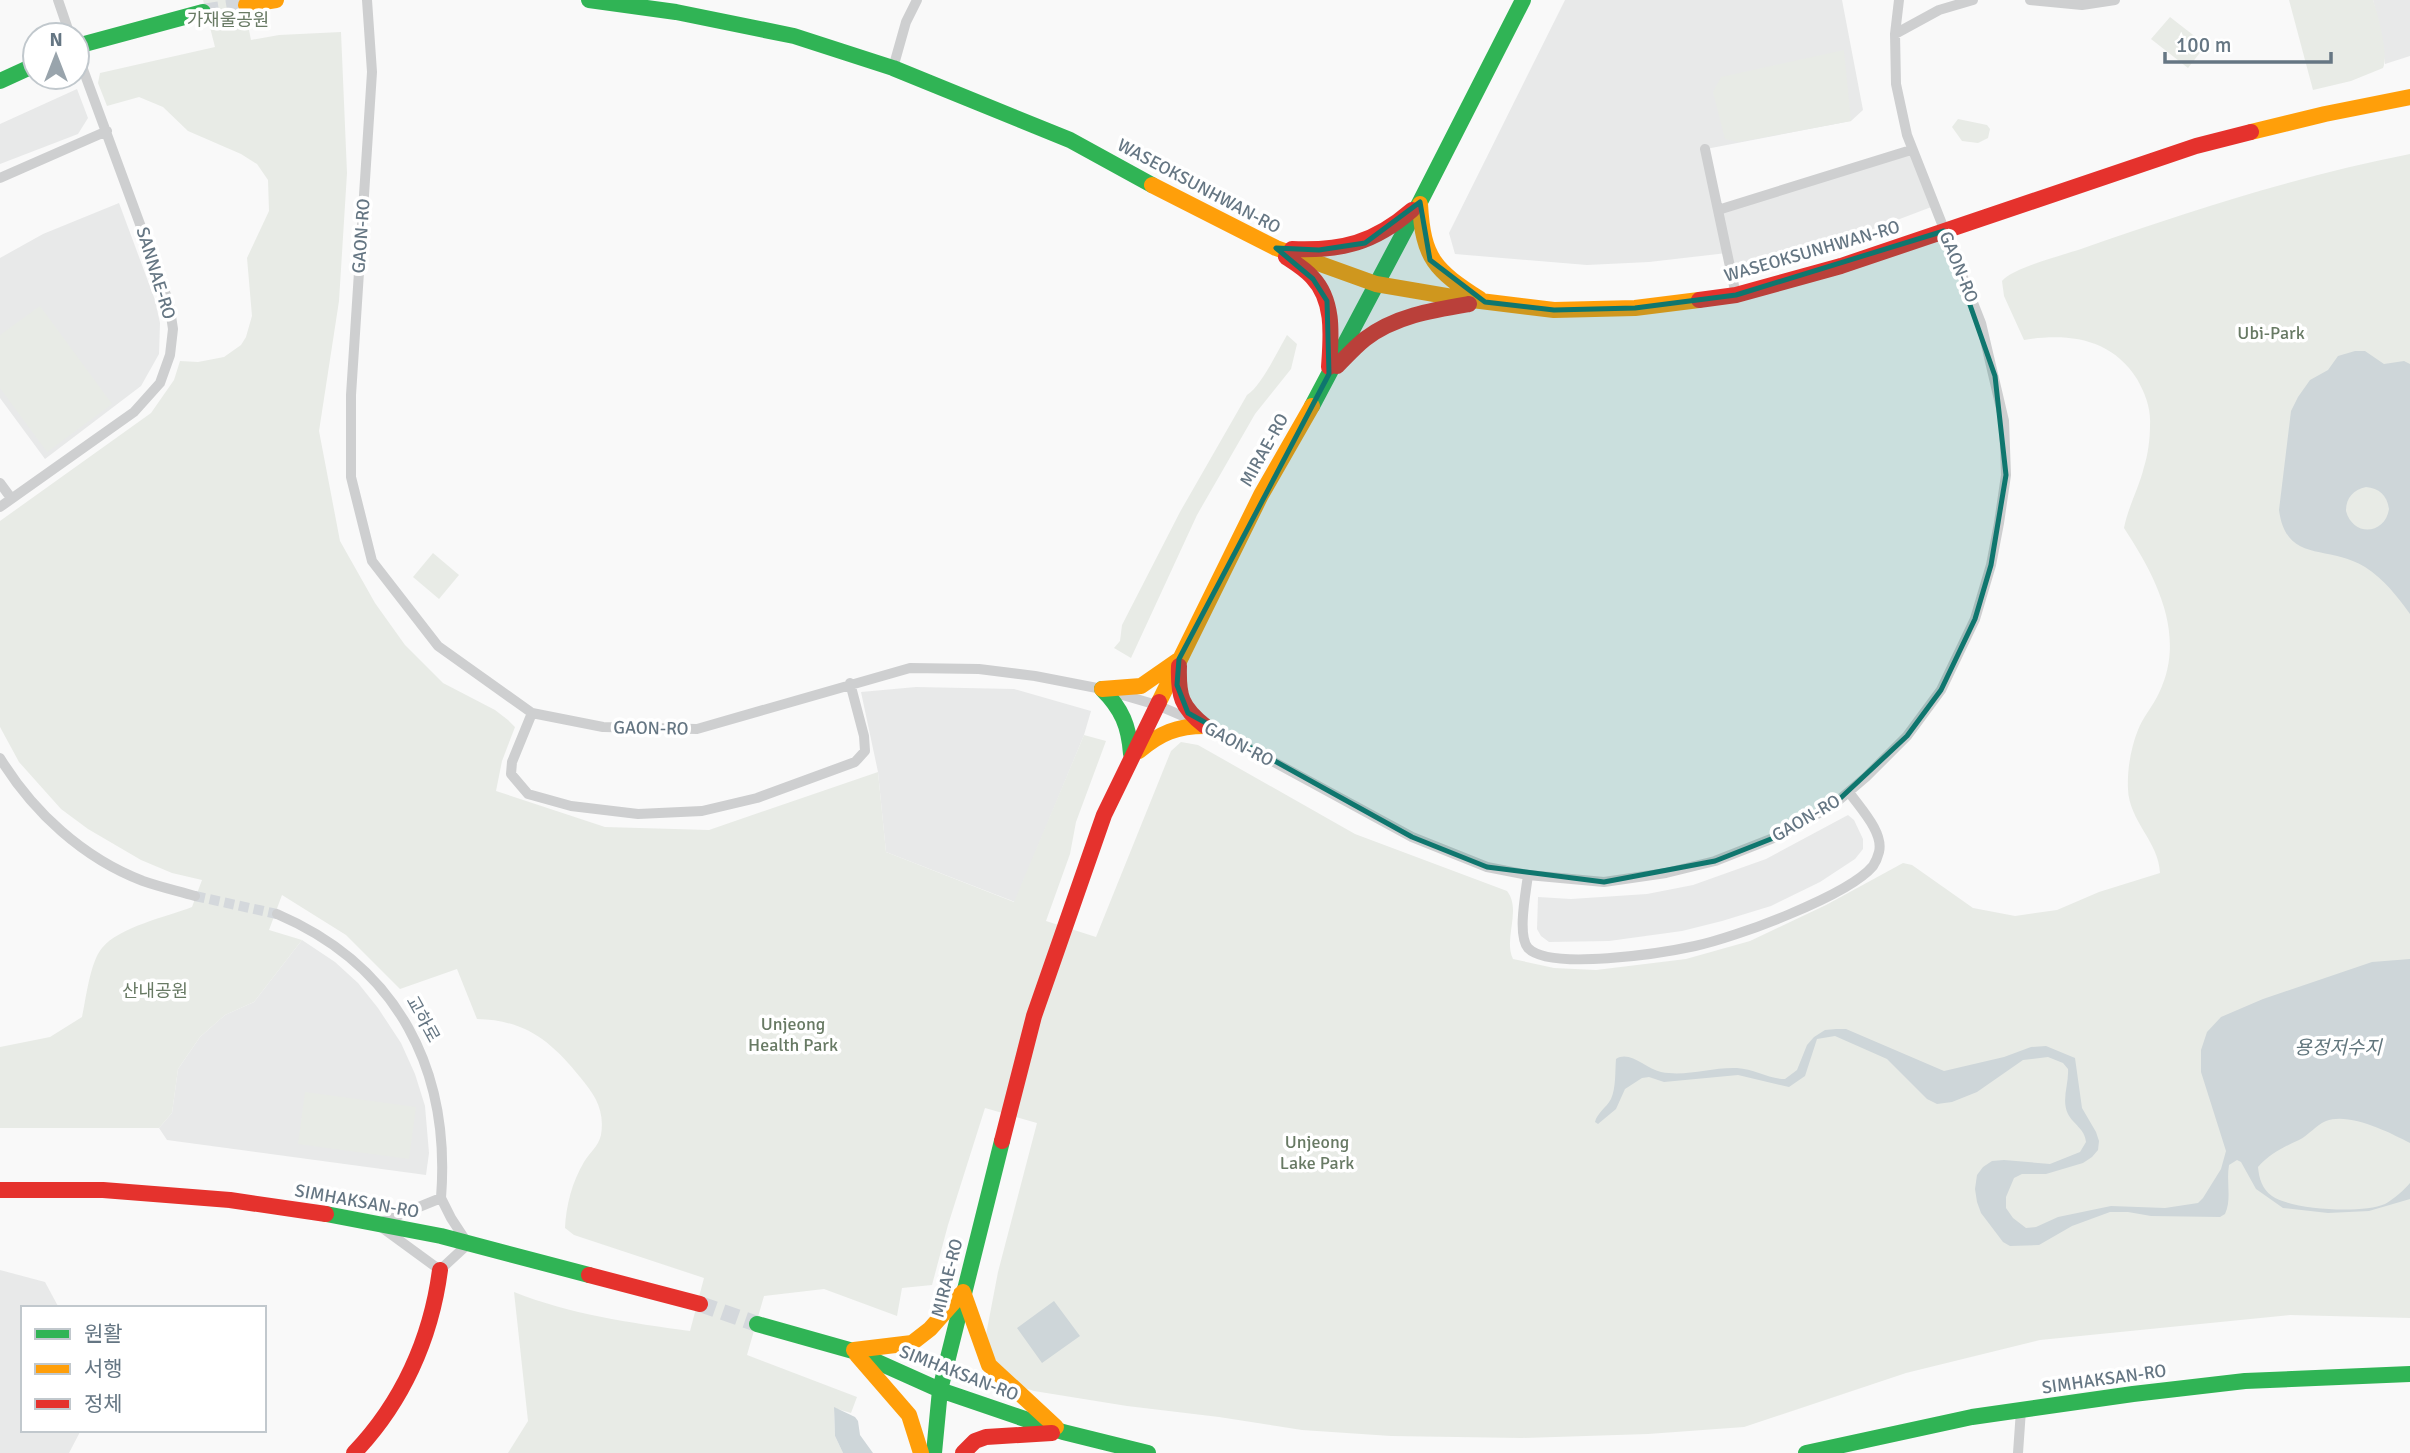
<svg xmlns="http://www.w3.org/2000/svg" width="2410" height="1453" viewBox="0 0 2410 1453" font-family="Signika,'Noto Sans KR',sans-serif">
<rect width="100%" height="100%" fill="#f9f9f9"/>
<!-- built -->
<path fill="#e8e9e9" d="M 1565,0 L 1842,0 L 1863,110 L 1851,121 L 1706,149 L 1718,209 L 1911,150 L 1934,206 L 1810,253 L 1731,272 L 1727,253 L 1649,262 L 1587,265 L 1455,254 L 1449,233 Z
M 2373,0 L 2410,0 L 2410,56 L 2385,64 L 2381,33 Z
M 77,89 L 88,118 L 78,134 L 0,164 L 0,124 Z
M 119,203 L 155,300 L 160,323 L 159,354 L 141,386 L 45,459 L 0,398 L 0,258 L 43,234 Z
M 916,687 L 1014,689 L 1091,711 L 1084,735 L 1015,902 L 886,852 L 878,772 L 861,692 Z
M 1848,815 L 1854,820 L 1863,839 L 1863,849 L 1855,859 L 1820,882 L 1771,906 L 1722,921 L 1682,931 L 1609,941 L 1549,942 L 1541,936 L 1537,929 L 1538,897 L 1571,899 L 1647,894 L 1693,885 L 1766,859 Z
M 302,940 L 335,962 L 358,983 L 378,1008 L 401,1043 L 415,1074 L 425,1106 L 429,1153 L 426,1175 L 167,1140 L 159,1128 L 172,1113 L 178,1069 L 200,1037 L 225,1015 L 254,1002 Z
M 0,1270 L 45,1282 L 59,1308 L 23,1308 L 23,1430 L 81,1430 L 69,1453 L 0,1453 Z"/>
<!-- green -->
<path fill="#e8ebe6" d="M 203,0 L 243,0 L 251,40 L 279,35 L 341,32 L 347,173 L 339,301 L 319,431 L 340,541 L 375,603 L 405,645 L 443,683 L 495,710 L 508,720 L 515,727 L 502,761 L 496,791 L 605,827 L 709,830 L 878,772 L 886,852 L 1014,902 L 1084,735 L 1106,741 L 1076,822 L 1070,854 L 1046,921 L 1096,937 L 1171,751 L 1181,742 L 1198,745 L 1355,834 L 1507,891 C 1522,910 1503,938 1513,959 L 1554,968 L 1596,970 L 1686,959 L 1750,941 L 1826,905 L 1903,863 L 1912,865 L 1973,908 L 2015,916 L 2057,910 L 2099,892 L 2160,873 C 2159,842 2129,821 2128,789 C 2127,770 2131,747 2138,730 C 2143,717 2153,706 2159,693 C 2187,635 2156,577 2124,528 C 2128,507 2139,488 2144,467 C 2148,454 2150,439 2150,425 C 2151,408 2145,393 2137,379 C 2111,338 2068,333 2024,340 L 2004,296 L 2002,281 C 2013,268 2063,255 2081,249 C 2189,211 2298,176 2410,154 L 2410,1318 L 2290,1315 L 2040,1340 L 1906,1373 L 1744,1427 L 1648,1434 L 1522,1438 L 1391,1436 L 1302,1430 L 1219,1417 L 1127,1406 L 1034,1391 L 1007,1382 L 985,1340 L 998,1272 L 1037,1123 L 985,1108 L 948,1225 L 932,1285 L 902,1288 L 897,1316 L 824,1289 L 764,1296 L 747,1355 L 857,1397 L 851,1413 L 834,1408 L 835,1436 L 843,1453 L 508,1453 L 528,1421 L 514,1292 C 569,1314 631,1323 690,1331 L 704,1278 L 574,1235 L 565,1228 C 566,1206 572,1182 584,1162 C 590,1152 598,1147 601,1135 C 605,1110 595,1095 580,1077 C 551,1041 525,1020 477,1019 L 457,969 L 400,989 L 346,935 L 282,895 L 269,930 L 302,940 L 254,1002 L 225,1015 L 200,1037 L 178,1069 L 172,1113 L 159,1128 L 0,1128 L 0,1047 L 50,1037 L 82,1017 C 86,999 90,962 102,948 C 119,927 166,917 192,907 L 202,880 L 172,873 L 141,860 L 88,829 L 61,809 L 19,762 L 0,727 L 0,521 L 151,413 L 174,380 L 180,361 L 198,362 L 224,357 L 241,345 L 246,337 L 252,316 L 247,258 L 269,211 L 268,180 L 257,164 L 241,154 L 188,131 L 163,107 L 139,97 L 107,106 L 98,83 L 100,73 L 215,47 Z
M 2289,0 L 2373,0 C 2378,15 2389,54 2383,68 L 2351,81 L 2313,90 Z
M 2170,17 L 2206,45 L 2188,68 L 2151,39 Z
M 1844,50 L 1851,121 L 1739,142 L 1725,139 L 1713,92 L 1721,77 Z
M 1958,119 L 1987,125 L 1990,129 L 1988,138 L 1978,143 L 1962,141 L 1952,127 Z
M 40,306 L 112,404 L 47,452 L 0,388 L 0,335 Z
M 1287,335 L 1297,344 L 1291,369 L 1255,414 L 1197,515 L 1131,658 L 1114,648 L 1120,641 L 1122,625 L 1180,512 L 1247,395 C 1262,385 1277,352 1287,335 Z
M 433,553 L 459,575 L 439,599 L 413,577 Z
M 305,1092 L 416,1107 L 409,1159 L 298,1144 Z"/>
<!-- water -->
<path fill="#ced6d9" fill-rule="evenodd" d="M 2355,351 L 2365,351 L 2384,364 L 2404,361 L 2410,364 L 2410,614 C 2397,596 2384,579 2365,567 C 2328,544 2286,564 2279,510 L 2291,411 L 2298,397 L 2310,380 L 2328,370 L 2338,356 ZM 2366,487 C 2379,488 2387,495 2389,509 C 2385,535 2353,537 2346,511 C 2346,498 2353,490 2366,487 Z
M 2410,959 L 2410,1143 C 2389,1132 2349,1112 2326,1121 C 2316,1125 2309,1135 2299,1140 C 2283,1147 2270,1154 2258,1167 C 2259,1178 2262,1189 2272,1196 C 2292,1210 2362,1214 2385,1204 C 2394,1199 2404,1190 2410,1183 L 2410,1199 L 2369,1211 L 2328,1213 L 2283,1208 L 2256,1189 L 2241,1162 L 2237,1160 L 2229,1165 C 2226,1182 2232,1199 2225,1214 L 2220,1217 L 2151,1216 L 2128,1212 L 2110,1212 L 2072,1226 L 2039,1245 L 2010,1246 L 2003,1242 L 1981,1213 L 1977,1202 L 1975,1189 L 1977,1175 L 1983,1167 L 1992,1161 L 2004,1160 L 2050,1164 L 2080,1152 L 2086,1142 C 2085,1129 2073,1124 2068,1114 C 2061,1100 2069,1084 2068,1069 L 2063,1063 L 2048,1057 L 2023,1060 L 1977,1092 L 1952,1102 L 1937,1104 L 1927,1099 L 1887,1059 L 1835,1036 L 1817,1039 L 1805,1076 L 1789,1087 L 1738,1075 L 1664,1082 L 1649,1077 L 1642,1078 L 1625,1089 L 1616,1109 L 1598,1124 L 1595,1122 C 1597,1113 1606,1108 1611,1099 C 1616,1088 1615,1071 1616,1059 C 1630,1050 1646,1069 1661,1072 C 1687,1077 1711,1067 1737,1068 C 1754,1069 1769,1079 1785,1079 L 1797,1070 L 1807,1045 L 1814,1037 L 1825,1030 L 1836,1029 L 1846,1029 L 1944,1071 L 2004,1057 L 2031,1047 L 2046,1046 L 2075,1058 L 2082,1108 L 2096,1132 L 2099,1141 L 2098,1150 L 2092,1157 L 2083,1163 L 2046,1174 L 2022,1174 L 2014,1178 L 2006,1197 L 2006,1208 L 2013,1218 L 2026,1228 L 2036,1227 L 2058,1217 L 2111,1206 L 2165,1208 L 2198,1203 L 2203,1198 L 2221,1169 L 2226,1151 L 2201,1072 L 2201,1050 L 2207,1032 L 2221,1017 L 2263,999 L 2372,962 Z
M 1054,1301 L 1080,1336 L 1042,1363 L 1017,1328 Z
M 834,1407 L 855,1417 L 858,1421 L 860,1435 L 873,1453 L 843,1453 L 835,1436 Z"/>
<g fill="none" stroke-linecap="round" stroke-linejoin="round">
<!-- street-tunnel -->
<path stroke="#d4d8dc" stroke-width="10" stroke-dasharray="10 5" stroke-linecap="butt" d="M 195,896 L 277,914"/>
<!-- secondary-tunnel -->
<path stroke="#d4d8dc" stroke-width="16" stroke-dasharray="16 8" stroke-linecap="butt" d="M 203,12 L 246,5
M 700,1304 L 757,1324"/>
<!-- street -->
<path stroke="#cecfd0" stroke-width="10" d="M 58,0 L 70,35
M 367,0 L 372,72 L 351,395 L 351,477 L 372,561 L 438,646 L 532,713 L 603,727 L 697,729 L 910,668 L 979,669 L 1035,676 L 1102,689 L 1157,705 L 1199,723 L 1250,749 L 1412,837 L 1487,867 L 1528,875 L 1604,882 L 1666,873 L 1715,861 L 1776,837 L 1832,806 L 1866,777 L 1907,736 L 1941,690 L 1975,619 L 1991,565 L 1999,523 L 2006,475 L 2004,421 L 1981,323 L 1907,135 L 1896,84 L 1895,34 L 1899,0
M 2030,0 L 2082,5 L 2115,0
M 1895,34 L 1939,10 L 1973,0
M 893,68 L 906,22 L 917,0
M 1705,149 L 1736,295
M 0,178 L 107,131
M 1718,210 L 1911,150
M 0,483 L 11,498
M 0,507 L 134,412 L 160,383 L 170,355 L 173,329 L 169,303 L 77,53
M 532,713 L 512,762 L 511,774 L 528,794 L 571,806 L 638,814 L 702,811 L 757,798 L 855,762 L 865,751 L 864,736 L 850,683
M 0,758 C 33,812 83,858 143,881 C 160,887 178,891 195,896
M 1528,875 C 1526,892 1517,935 1528,948 C 1550,971 1663,953 1695,946 C 1734,938 1848,896 1873,866 C 1875,863 1878,856 1879,852 C 1884,832 1859,807 1849,792
M 277,914 C 398,966 451,1070 441,1198
M 441,1198 L 451,1218 L 468,1244 L 440,1270 L 377,1224 Z
M 2018,1453 L 2021,1410"/>
<!-- fast -->
<path stroke="#30b455" stroke-width="16" d="M 589,0 L 676,12 L 794,36 L 893,68 L 1070,140 L 1152,185
M 77,46 L 203,12
M 0,81 L 35,65
M 1312,406 L 1420,202 L 1523,0
M 1102,689 C 1122,709 1129,726 1131,754
M 326,1214 L 441,1236 L 589,1275
M 757,1324 L 853,1351 L 940,1390 L 1063,1432 L 1148,1453
M 934,1453 L 940,1390 L 1002,1141
M 1806,1453 L 1972,1417 L 2133,1394 L 2245,1381 L 2410,1374"/>
<!-- slow -->
<path stroke="#ff9f0a" stroke-width="16" d="M 246,5 L 276,0
M 2251,132 L 2325,114 L 2410,97
M 1152,185 L 1276,248 L 1376,284 L 1464,299 L 1554,310 L 1635,308 L 1699,300
M 1420,204 C 1423,259 1435,270 1480,299
M 1102,689 L 1141,686 L 1177,661
M 1159,702 L 1261,495 L 1312,406
M 1139,751 C 1160,733 1177,726 1205,726
M 963,1292 L 989,1365 L 1056,1427
M 854,1350 L 912,1343 L 930,1329 L 961,1294
M 857,1355 L 909,1415 L 921,1453"/>
<!-- jam -->
<path stroke="#e5322d" stroke-width="16" d="M 1292,249 C 1342,251 1374,243 1412,210
M 1286,257 C 1295,263 1305,269 1312,277 C 1335,301 1331,337 1329,367
M 1699,300 L 1736,295 L 1841,266 L 2196,146 L 2251,132
M 1337,366 C 1346,357 1355,347 1365,339 C 1395,316 1433,310 1469,304
M 1179,666 C 1178,696 1181,707 1205,726
M 1002,1141 L 1034,1016 L 1104,815 L 1159,702
M 0,1190 L 103,1190 L 230,1200 L 326,1214
M 589,1275 L 700,1304
M 354,1453 C 402,1403 431,1339 440,1270
M 963,1453 L 975,1441 L 986,1437 L 1052,1433"/>
</g>
<!-- marked area -->
<path fill="#0f766e" fill-opacity="0.2" stroke="#0f766e" stroke-width="5" stroke-linejoin="round" d="M 1420,202 L 1430,260 L 1485,302 L 1554,310 L 1635,308 L 1736,295 L 1944,231 L 1995,376 L 2006,475 L 1991,565 L 1975,619 L 1941,690 L 1907,736 L 1832,806 L 1776,837 L 1715,861 L 1604,882 L 1487,867 L 1412,837 L 1188,713 L 1177,685 L 1179,659 L 1329,374 L 1327,301 L 1313,279 L 1276,248 L 1319,250 L 1365,243 Z"/>
<g text-anchor="middle" stroke-width="7" stroke-linejoin="round" paint-order="stroke">
<!-- park labels -->
<g font-size="18" fill="#687a64" stroke="#fff">
<text x="228" y="26">가재울공원</text>
<text x="2271" y="339">Ubi-Park</text>
<text x="155" y="997">산내공원</text>
<text x="793" y="1030">Unjeong<tspan x="793" dy="21">Health Park</tspan></text>
<text x="1317" y="1148">Unjeong<tspan x="1317" dy="21">Lake Park</tspan></text>
</g>
<!-- street labels -->
<g font-size="18" fill="#657683" stroke="#fff">
<text transform="translate(1199 186) rotate(28)" y="6">WASEOKSUNHWAN-RO</text>
<text transform="translate(361 236) rotate(-86)" y="6">GAON-RO</text>
<text transform="translate(1812 251) rotate(-16)" y="6">WASEOKSUNHWAN-RO</text>
<text transform="translate(1959 267) rotate(68)" y="6">GAON-RO</text>
<text transform="translate(156 273) rotate(73)" y="6">SANNAE-RO</text>
<text transform="translate(1264 450) rotate(-61)" y="6">MIRAE-RO</text>
<text transform="translate(651 728) rotate(1)" y="6">GAON-RO</text>
<text transform="translate(1239 744) rotate(28)" y="6">GAON-RO</text>
<text transform="translate(1806 818) rotate(-30)" y="6">GAON-RO</text>
<text transform="translate(423 1019) rotate(61)" y="6">교하로</text>
<text transform="translate(357 1201) rotate(10)" y="6">SIMHAKSAN-RO</text>
<text transform="translate(947 1278) rotate(-76)" y="6">MIRAE-RO</text>
<text transform="translate(959 1373) rotate(21)" y="6">SIMHAKSAN-RO</text>
<text transform="translate(2104 1379) rotate(-8)" y="6">SIMHAKSAN-RO</text>
</g>
<!-- water labels -->
<g font-size="19" font-style="italic" fill="#60757c" stroke="#fff">
<text x="2338" y="1054">용정저수지</text>
</g>
</g>
<!-- legend -->
<rect x="21" y="1306" width="245" height="126" fill="#ffffff" stroke="#c1c8cd" stroke-width="2"/>
<rect x="35" y="1329" width="35" height="10" fill="#30b455" stroke="#c1c8cd" stroke-width="2"/>
<text x="84" y="1341" font-size="21" fill="#657683">원활</text>
<rect x="35" y="1364" width="35" height="10" fill="#ff9f0a" stroke="#c1c8cd" stroke-width="2"/>
<text x="84" y="1376" font-size="21" fill="#657683">서행</text>
<rect x="35" y="1399" width="35" height="10" fill="#e5322d" stroke="#c1c8cd" stroke-width="2"/>
<text x="84" y="1411" font-size="21" fill="#657683">정체</text>
<!-- north arrow -->
<g transform="translate(56 56)"><circle r="33" fill="#ffffff" stroke="#c1c8cd" stroke-width="2"/>
<path d="M0-5L12 26L0 18L-12 26Z" fill="#99a4ac"/>
<text y="-10" font-size="19" font-weight="bold" text-anchor="middle" fill="#657683">N</text>
</g>
<!-- scale -->
<path d="M2165 52v10h166v-10" fill="none" stroke="#657683" stroke-width="3.5"/>
<text x="2176" y="52" font-size="21" fill="#657683" stroke="#ffffff" stroke-width="5" paint-order="stroke">100 m</text>
</svg>
